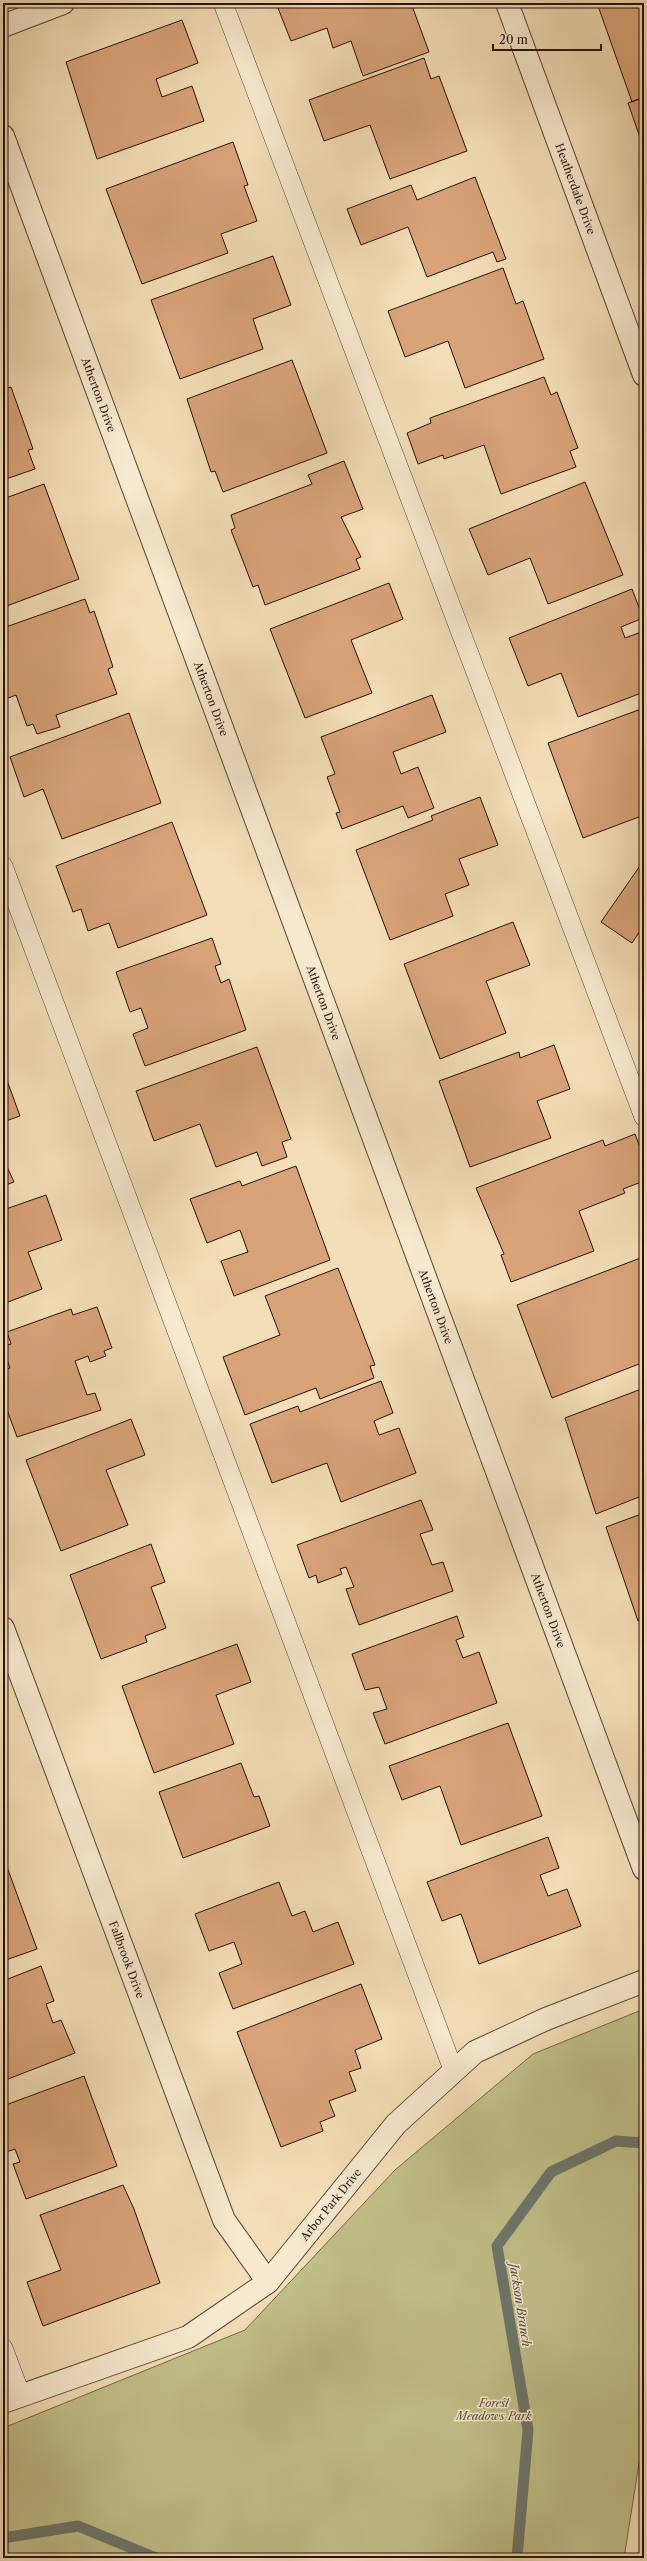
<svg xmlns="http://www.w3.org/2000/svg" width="647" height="2561" viewBox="0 0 647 2561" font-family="'Libre Caslon Text',serif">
<rect width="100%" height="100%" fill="#f4deb7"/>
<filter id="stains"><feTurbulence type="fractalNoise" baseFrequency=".005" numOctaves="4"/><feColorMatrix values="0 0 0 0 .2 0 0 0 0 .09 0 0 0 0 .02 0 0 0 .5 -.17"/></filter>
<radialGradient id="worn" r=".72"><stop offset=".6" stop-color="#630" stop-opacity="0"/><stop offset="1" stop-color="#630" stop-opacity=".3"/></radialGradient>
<!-- green -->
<path fill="#c1c08a" stroke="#746848" d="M 644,2009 L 644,2432 L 624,2558 L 3,2558 L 3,2428 L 245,2330 L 395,2170 L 533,2054 Z"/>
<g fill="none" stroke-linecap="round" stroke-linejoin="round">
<!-- stream -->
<path stroke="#6d776c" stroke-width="11" d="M 3,2538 L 78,2526 L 156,2558
M 517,2558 L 528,2430 L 497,2246 L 551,2172 L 616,2141 L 644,2143"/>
</g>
<!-- building -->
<path fill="#d9a37a" stroke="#261005" d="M 276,3 L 411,3 L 429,52 L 363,76 L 351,41 L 333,48 L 327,28 L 291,41 Z
M 597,3 L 644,3 L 644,97 L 632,102 Z
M 182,20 L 198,63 L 156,79 L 162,97 L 192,86 L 204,121 L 97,159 L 66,62 Z
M 424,58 L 431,79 L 439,76 L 467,151 L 390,179 L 370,125 L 324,141 L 309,100 Z
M 644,97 L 644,149 L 628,103 Z
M 233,142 L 248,185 L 244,186 L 257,221 L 221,234 L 228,253 L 142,284 L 106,189 Z
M 475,177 L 506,259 L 497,262 L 493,252 L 427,277 L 408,227 L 361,245 L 347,209 L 411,185 L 417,200 Z
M 273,256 L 291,305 L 253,319 L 263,349 L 180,379 L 151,300 Z
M 503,268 L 516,304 L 523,301 L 544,359 L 465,388 L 448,341 L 405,357 L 388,311 Z
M 292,360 L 327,453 L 223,492 L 215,471 L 211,472 L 187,399 Z
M 544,377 L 551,395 L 557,392 L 578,448 L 570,451 L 576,467 L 501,494 L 484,445 L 444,459 L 443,455 L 418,464 L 407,433 L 431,423 L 430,418 Z
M 3,386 L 4,389 L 11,387 L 33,449 L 28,450 L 35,469 L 3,480 Z
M 344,461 L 363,509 L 341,517 L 361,557 L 356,559 L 360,569 L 265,605 L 258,585 L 253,587 L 231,530 L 235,528 L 231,515 L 312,484 L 308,475 Z
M 585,482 L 623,575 L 548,604 L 530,558 L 488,575 L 469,529 Z
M 44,484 L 79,579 L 4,607 L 3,499 Z
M 389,583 L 403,619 L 351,640 L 372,693 L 305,718 L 270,629 Z
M 632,589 L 643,618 L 621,627 L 625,638 L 644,631 L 644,692 L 578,717 L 561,673 L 528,686 L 509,638 Z
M 85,599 L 90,613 L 94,611 L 113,667 L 108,669 L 117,694 L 56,715 L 60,727 L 37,734 L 33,724 L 27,726 L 16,695 L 3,700 L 3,628 Z
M 432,695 L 446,732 L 393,752 L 401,774 L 418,767 L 434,808 L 408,818 L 403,806 L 342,829 L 336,813 L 340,812 L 327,777 L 335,774 L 321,737 Z
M 644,708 L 644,815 L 583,838 L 548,743 Z
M 129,713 L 161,803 L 62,839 L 43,789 L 24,797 L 10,757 Z
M 480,797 L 498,845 L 459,859 L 469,885 L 445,894 L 453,916 L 390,940 L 356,850 L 433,820 L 431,816 Z
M 172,822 L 207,915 L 118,948 L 109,923 L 88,931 L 81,909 L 73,912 L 56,866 Z
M 644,860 L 644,930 L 642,928 L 632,943 L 601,922 Z
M 513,922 L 530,965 L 486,981 L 506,1033 L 440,1059 L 404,964 Z
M 212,938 L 221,964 L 215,966 L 221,983 L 229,979 L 246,1030 L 145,1066 L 133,1034 L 148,1028 L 141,1008 L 130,1012 L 116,972 Z
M 554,1045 L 570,1089 L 537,1101 L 551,1138 L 470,1167 L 439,1081 L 519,1052 L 520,1058 Z
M 257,1047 L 291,1139 L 282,1142 L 287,1157 L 262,1166 L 257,1152 L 216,1167 L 200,1124 L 154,1141 L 136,1091 Z
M 5,1075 L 20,1116 L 3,1122 L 3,1076 Z
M 635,1134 L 644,1158 L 644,1181 L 623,1189 L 625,1193 L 579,1211 L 594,1251 L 511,1282 L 501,1255 L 504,1254 L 476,1188 L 603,1140 L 605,1146 Z
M 3,1158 L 14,1182 L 3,1186 Z
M 296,1166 L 330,1260 L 234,1296 L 221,1261 L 248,1252 L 240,1230 L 207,1243 L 190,1199 L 240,1181 L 242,1186 Z
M 46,1195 L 62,1240 L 28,1252 L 42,1289 L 3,1304 L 3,1210 Z
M 643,1257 L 644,1350 L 641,1351 L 644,1362 L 552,1398 L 517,1305 Z
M 338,1268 L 375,1365 L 370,1366 L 374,1378 L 320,1399 L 316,1388 L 245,1415 L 223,1357 L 280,1335 L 265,1296 Z
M 97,1307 L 112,1348 L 104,1351 L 106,1356 L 90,1362 L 88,1356 L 75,1361 L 87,1395 L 95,1393 L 101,1410 L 17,1437 L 3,1399 L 3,1370 L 10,1368 L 3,1349 L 3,1346 L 11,1344 L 7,1332 L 71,1309 L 73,1315 Z
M 381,1381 L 393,1413 L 374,1421 L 379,1435 L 399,1428 L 416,1473 L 341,1502 L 327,1463 L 272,1483 L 250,1424 L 298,1406 L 300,1412 Z
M 644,1388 L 644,1495 L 596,1514 L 565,1418 Z
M 131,1419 L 145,1455 L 106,1470 L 128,1525 L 61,1551 L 26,1460 Z
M 421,1500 L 433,1530 L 420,1534 L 432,1565 L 443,1562 L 453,1591 L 359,1625 L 346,1589 L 354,1587 L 346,1567 L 340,1569 L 342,1574 L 318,1583 L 316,1575 L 309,1578 L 297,1545 Z
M 644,1513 L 644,1619 L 638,1621 L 606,1527 Z
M 151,1544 L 165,1582 L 151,1587 L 166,1628 L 145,1636 L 147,1642 L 101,1659 L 70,1575 Z
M 457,1616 L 464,1637 L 456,1640 L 463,1658 L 479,1652 L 497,1703 L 385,1744 L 373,1713 L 387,1709 L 379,1687 L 365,1690 L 352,1654 Z
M 237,1644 L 251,1682 L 216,1695 L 234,1744 L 154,1773 L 122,1686 Z
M 508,1723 L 542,1816 L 461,1845 L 440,1786 L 402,1800 L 389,1766 Z
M 241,1763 L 254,1797 L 259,1796 L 270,1826 L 183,1858 L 159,1792 Z
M 548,1837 L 559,1868 L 540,1875 L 548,1896 L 567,1889 L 581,1926 L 479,1964 L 461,1914 L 442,1921 L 427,1882 Z
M 3,1856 L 37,1949 L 3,1961 Z
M 279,1882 L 292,1916 L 305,1911 L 313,1932 L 338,1922 L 354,1964 L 233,2009 L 219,1973 L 242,1964 L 234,1942 L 209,1951 L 195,1914 Z
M 41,1966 L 54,2001 L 46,2004 L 53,2023 L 61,2020 L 75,2053 L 3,2081 L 3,1981 Z
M 361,1984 L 382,2039 L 355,2050 L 361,2068 L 349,2072 L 356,2091 L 329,2101 L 335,2116 L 320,2122 L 323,2131 L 281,2147 L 237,2032 Z
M 84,2076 L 117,2166 L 26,2199 L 13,2164 L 20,2162 L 15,2149 L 3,2153 L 3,2106 Z
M 123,2185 L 134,2209 L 160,2283 L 43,2326 L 27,2282 L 61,2270 L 40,2215 Z"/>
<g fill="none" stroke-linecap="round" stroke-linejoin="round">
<!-- service casing -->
<g stroke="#5a4432" stroke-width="20">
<path id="service" d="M 223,3 L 644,1117
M 3,866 L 454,2072
M 3,2348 L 21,2396"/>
</g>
<!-- minor casing -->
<g stroke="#5a4432" stroke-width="24">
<g id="minor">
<path id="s1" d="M 507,3 L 644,375"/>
<path id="s2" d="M 3,136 L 644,1869"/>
<path id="s3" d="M 3,1628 L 224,2220 L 268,2282"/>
<path id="s4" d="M 3,2402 L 188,2337 L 268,2282 L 396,2124 L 475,2052 L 546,2019 L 644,1981"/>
</g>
</g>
<!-- tertiary casing -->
<g stroke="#5a4432" stroke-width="24">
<path id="tertiary" d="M 3,26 L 63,3"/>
</g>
<!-- service -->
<use href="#service" stroke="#f8ead0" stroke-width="19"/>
<!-- minor -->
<use href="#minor" stroke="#f8ead0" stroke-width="22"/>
<!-- tertiary -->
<use href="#tertiary" stroke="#f8ead0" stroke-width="22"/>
</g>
<g text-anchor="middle" stroke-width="3" stroke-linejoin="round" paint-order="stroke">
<!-- street labels -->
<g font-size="11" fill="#261005" stroke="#f8ead0">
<text dy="4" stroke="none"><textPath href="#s1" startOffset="198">Heatherdale Drive</textPath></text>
<text dy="4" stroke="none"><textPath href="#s2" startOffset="276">Atherton Drive</textPath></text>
<text dy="4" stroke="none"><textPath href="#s2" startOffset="600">Atherton Drive</textPath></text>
<text dy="4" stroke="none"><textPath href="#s2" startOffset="924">Atherton Drive</textPath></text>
<text dy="4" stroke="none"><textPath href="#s2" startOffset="1248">Atherton Drive</textPath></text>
<text dy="4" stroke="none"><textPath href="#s2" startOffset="1572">Atherton Drive</textPath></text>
<text dy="4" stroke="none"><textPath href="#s3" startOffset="354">Fallbrook Drive</textPath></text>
<text dy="4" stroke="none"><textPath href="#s4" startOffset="393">Arbor Park Drive</textPath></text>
</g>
<!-- park labels -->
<g font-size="11" font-style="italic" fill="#5c4e34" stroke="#f8ead0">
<text x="494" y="2407">Forest<tspan x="494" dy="13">Meadows Park</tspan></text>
</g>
<!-- water labels -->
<g font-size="12" font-style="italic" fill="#4f4c41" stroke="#f8ead0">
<text transform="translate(520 2305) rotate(81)" y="4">Jackson Branch</text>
</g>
</g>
<!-- margin -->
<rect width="647" height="2561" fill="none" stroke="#f4deb7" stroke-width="16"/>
<rect x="4" y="4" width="639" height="2553" fill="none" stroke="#261005" stroke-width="2"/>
<rect x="8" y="8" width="631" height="2545" fill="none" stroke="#261005"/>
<!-- scale -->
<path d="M493 44v6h108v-6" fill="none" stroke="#261005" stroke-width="2"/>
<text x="499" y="44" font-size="12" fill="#261005" stroke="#f8ead0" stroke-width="3" paint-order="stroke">20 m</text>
<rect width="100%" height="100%" filter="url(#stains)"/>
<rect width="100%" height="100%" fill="url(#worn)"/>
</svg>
